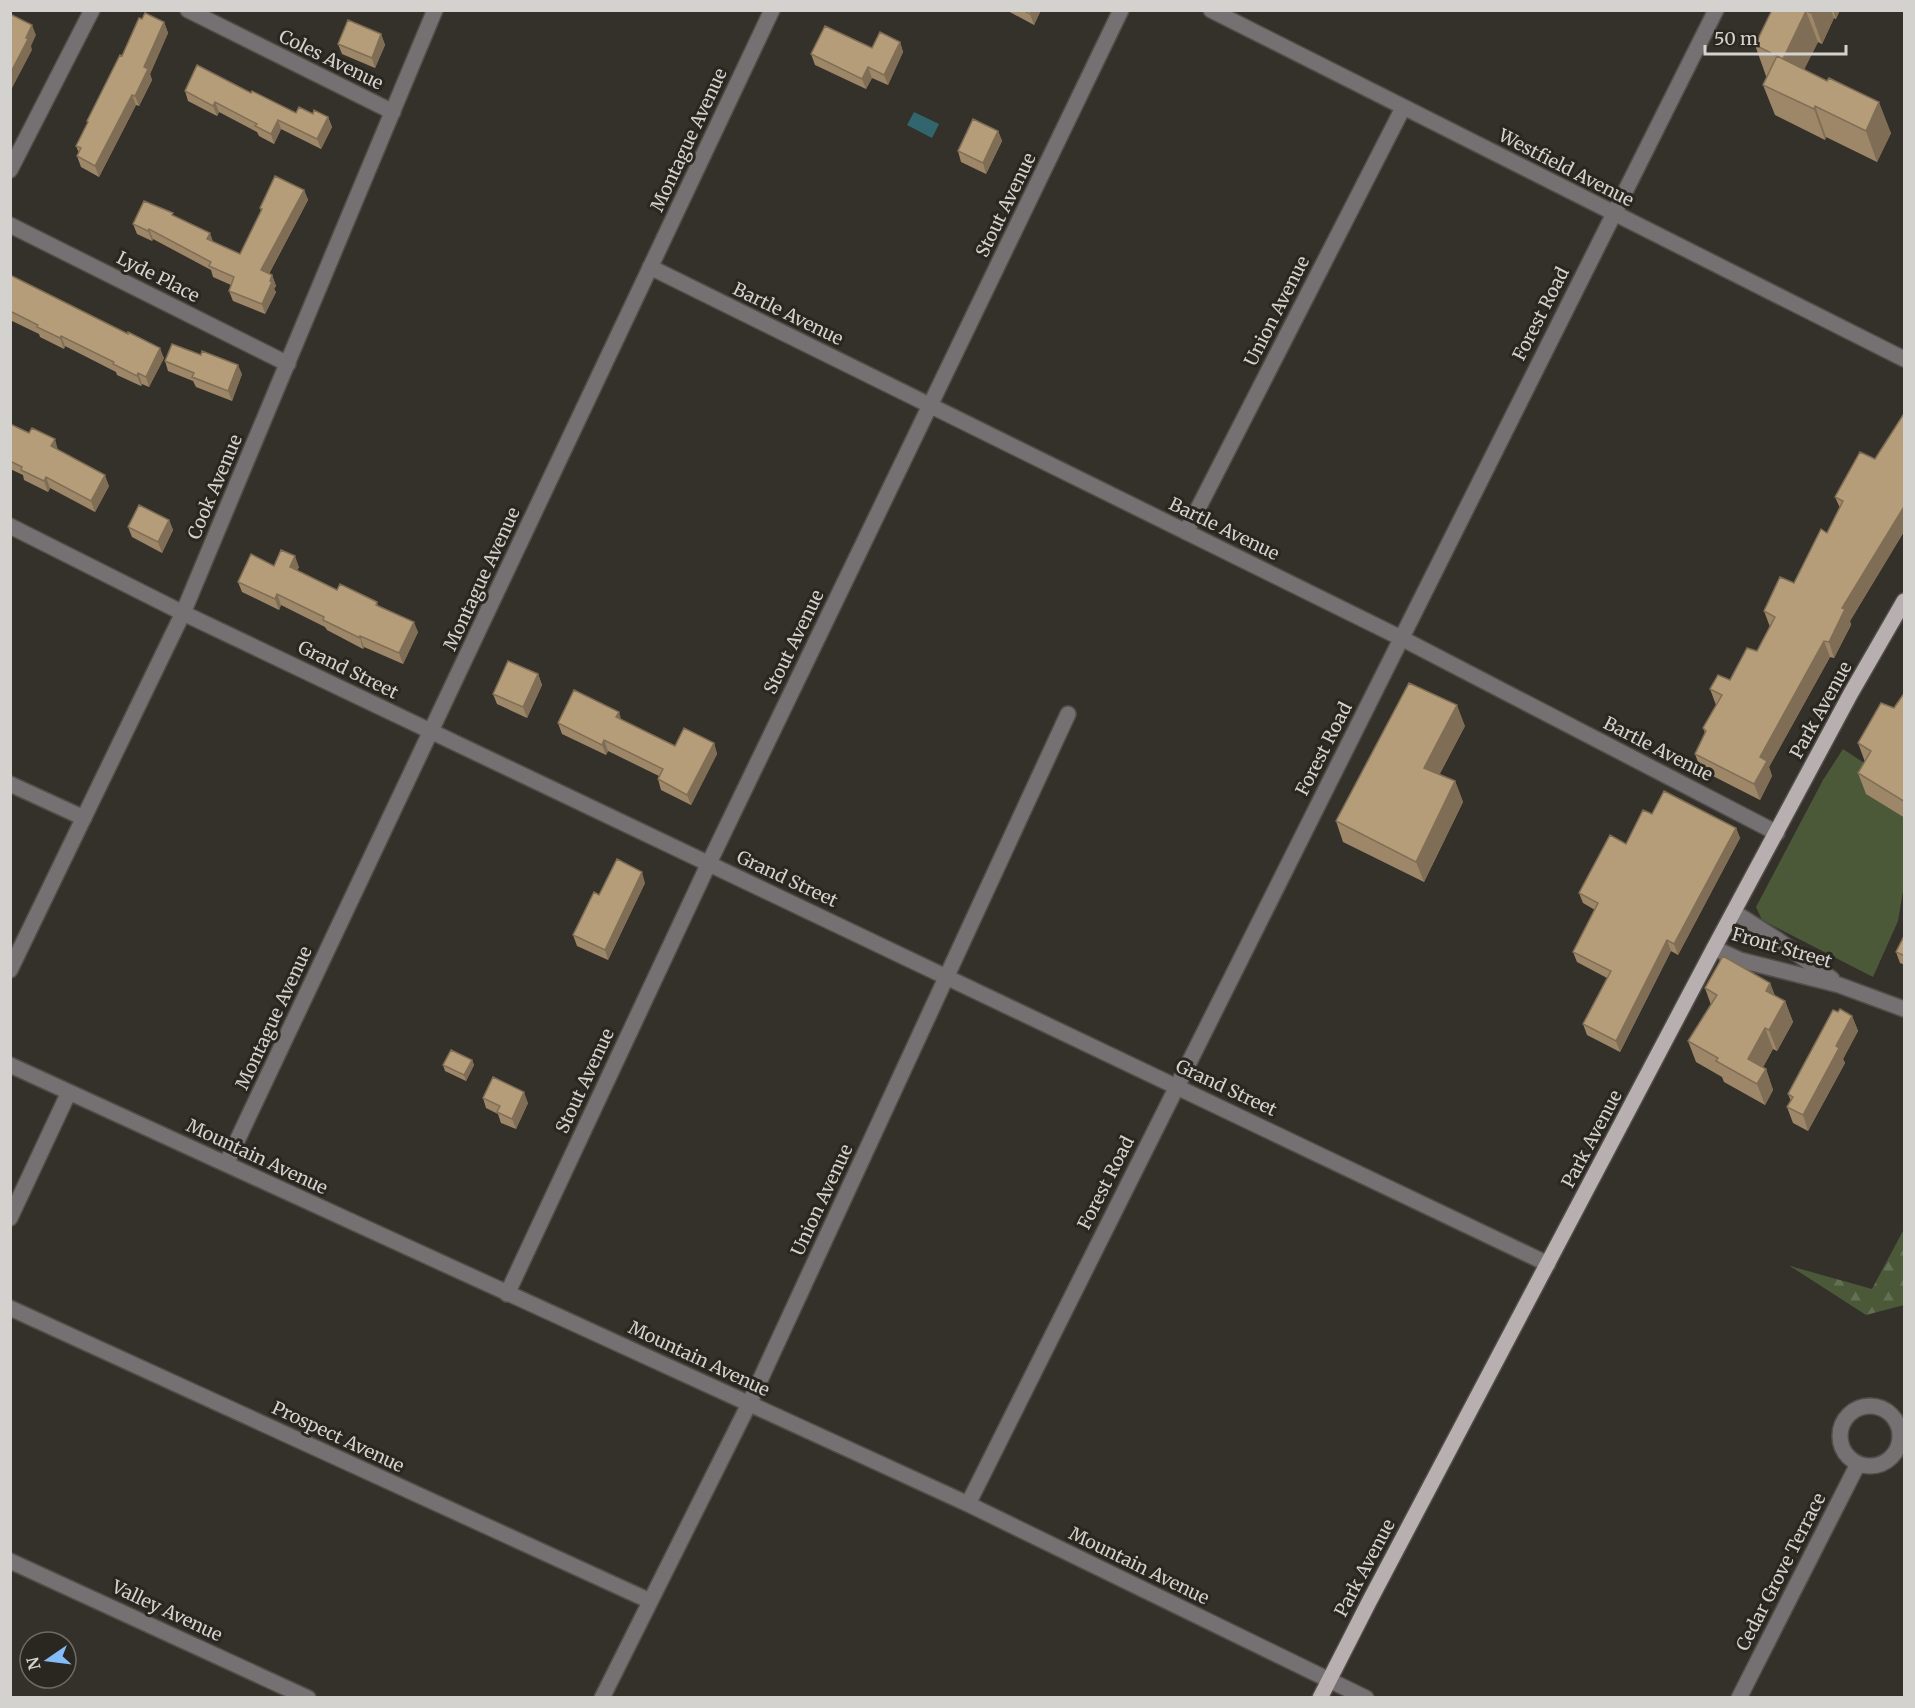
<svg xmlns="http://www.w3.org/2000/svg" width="1915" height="1708" viewBox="0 0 1915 1708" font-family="Merriweather,serif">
<defs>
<pattern id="forest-firs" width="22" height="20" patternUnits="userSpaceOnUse" patternTransform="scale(1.5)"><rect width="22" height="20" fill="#4b5939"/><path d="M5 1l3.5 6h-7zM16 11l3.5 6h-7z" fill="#647054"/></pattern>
</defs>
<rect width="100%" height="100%" fill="#34302a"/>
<!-- forest -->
<path fill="url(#forest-firs)" d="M 1904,1229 L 1904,1305 L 1866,1315 L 1790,1266 L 1872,1289 Z"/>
<!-- park -->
<path fill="#4b5939" d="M 1843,749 L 1878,772 L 1904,818 L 1904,885 L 1898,921 L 1873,977 L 1762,920 L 1756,907 L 1823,780 Z"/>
<!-- water -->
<path fill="#32666e" d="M 914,112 L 939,124 L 932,138 L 907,125 Z"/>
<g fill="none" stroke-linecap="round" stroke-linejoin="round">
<!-- minor casing -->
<g stroke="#514d48" stroke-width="18">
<path id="minor" d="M 188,10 L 393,112
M 1211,10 L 1904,359
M 10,170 L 92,10
M 10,225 L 288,364
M 650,267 L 1401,638 L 1777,833
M 10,526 L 183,613 L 1548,1264
M 1186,532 L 1403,108
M 10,784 L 84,818
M 1734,912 L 1778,940 L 1832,979
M 1714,948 L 1740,960 L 1839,985 L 1904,1009
M 10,970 L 183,613 L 435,10
M 10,1065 L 968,1504 L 1366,1698
M 226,1164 L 772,10
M 10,1218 L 69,1092
M 507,1294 L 709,863 L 1121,10
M 10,1308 L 650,1601
M1840 1436a30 30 0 1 1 60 0a30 30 0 1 1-60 0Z
M 968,1504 L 1716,10
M 10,1561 L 308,1698
M 602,1698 L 749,1404 L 1068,714
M 1739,1698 L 1858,1464"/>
</g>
<!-- major casing -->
<g stroke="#514d48" stroke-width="18">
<path id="major" d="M 1320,1698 L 1369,1602 L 1714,948 L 1851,693 L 1904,601"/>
</g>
<!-- minor -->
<use href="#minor" stroke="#757071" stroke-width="15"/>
<!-- major -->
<use href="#major" stroke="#b8afb0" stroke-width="15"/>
</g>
<!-- wall -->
<path fill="#9d8768" d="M 1006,10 L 1041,10 L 1034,25 Z
M 1772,10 L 1840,10 L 1836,19 L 1834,18 L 1822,44 L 1818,42 L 1804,69 L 1891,133 L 1877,162 L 1826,137 L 1825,140 L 1775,115 L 1763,85 L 1767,77 L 1766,76 L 1755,45 Z
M 142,19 L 164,22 L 168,33 L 150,74 L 152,80 L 139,106 L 136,105 L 99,177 L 81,167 L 77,156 L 79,153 L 76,146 L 88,124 L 87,121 Z
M 381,34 L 385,45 L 375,68 L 342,54 L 338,44 Z
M 900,42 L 903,52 L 888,85 L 872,78 L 866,89 L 815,65 L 811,54 L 872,48 Z
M 185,91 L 251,93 L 296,113 L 313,114 L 328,117 L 332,127 L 321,149 L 281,129 L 274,144 L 259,136 L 257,132 L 219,112 L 217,116 L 188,101 Z
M 998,131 L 1002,141 L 986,174 L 961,162 L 958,151 Z
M 304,190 L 308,200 L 269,274 L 272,275 L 276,286 L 274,289 L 276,292 L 265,314 L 233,301 L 229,291 L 231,285 L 213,277 L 211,270 L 153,239 L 152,241 L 137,234 L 133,224 L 174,216 L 213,242 L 240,254 L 261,211 L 260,208 Z
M 10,275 L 164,358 L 149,387 L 142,384 L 141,386 L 117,375 L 116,372 L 65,346 L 64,349 L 40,337 L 39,334 L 10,320 Z
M 201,355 L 242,374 L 232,401 L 196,387 L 193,381 L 168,371 L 165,361 Z
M 1905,412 L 1905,530 L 1850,621 L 1851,625 L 1834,658 L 1830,657 L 1769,767 L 1772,776 L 1760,800 L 1701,770 L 1695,754 L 1705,733 L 1703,728 L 1716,705 L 1710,689 L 1730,680 L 1757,651 L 1770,627 L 1764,611 L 1794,583 L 1827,533 L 1840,508 L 1835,497 L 1875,459 Z
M 10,424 L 58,450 L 109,486 L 95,512 L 50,488 L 48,492 L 24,480 L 23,475 L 10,469 Z
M 169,520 L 173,530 L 162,553 L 132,537 L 128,527 Z
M 274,566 L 299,567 L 297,570 L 337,590 L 377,602 L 378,606 L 418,632 L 403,664 L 364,647 L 363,649 L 327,630 L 325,627 L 281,605 L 279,610 L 242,592 L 238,582 Z
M 538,674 L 542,685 L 527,718 L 497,704 L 493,694 Z
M 1905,692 L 1905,818 L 1866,794 L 1858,773 L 1865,762 L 1858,743 L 1894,708 Z
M 621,719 L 675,746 L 714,743 L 717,754 L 691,805 L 661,790 L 658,779 L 659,776 L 608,751 L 606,755 L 562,734 L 558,723 Z
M 1465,726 L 1439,775 L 1455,781 L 1463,802 L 1424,882 L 1343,842 L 1336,821 Z
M 1652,814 L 1736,828 L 1740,838 L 1678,955 L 1671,951 L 1620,1052 L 1587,1035 L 1583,1024 L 1607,978 L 1577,962 L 1573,952 L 1595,910 L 1583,903 L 1579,893 L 1626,844 Z
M 645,883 L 608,960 L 577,946 L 573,935 L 599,895 Z
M 1905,934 L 1905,965 L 1900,963 L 1896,952 Z
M 1770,983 L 1775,996 L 1785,1001 L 1793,1022 L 1777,1051 L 1773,1049 L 1763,1067 L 1766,1069 L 1773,1090 L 1765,1105 L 1724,1082 L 1722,1077 L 1696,1062 L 1688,1041 L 1711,1005 L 1705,988 Z
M 1838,1012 L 1852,1016 L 1858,1031 L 1843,1059 L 1845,1063 L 1808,1131 L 1793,1123 L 1787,1107 L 1791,1101 L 1788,1094 Z
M 472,1060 L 474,1065 L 466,1081 L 445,1071 L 443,1065 Z
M 483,1098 L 528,1103 L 516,1129 L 501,1123 L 498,1114 L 486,1108 Z"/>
<!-- shaded-wall -->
<path fill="#7f6e55" d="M 1032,10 L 1041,10 L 1034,25 L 1030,14 Z
M 1812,10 L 1831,10 L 1834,18 L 1822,44 L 1811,13 Z
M 1833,10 L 1840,10 L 1836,19 Z
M 1806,11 L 1818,42 L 1794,90 L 1783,59 Z
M 164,22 L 168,33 L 150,74 L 152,80 L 139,106 L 135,96 L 144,67 Z
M 32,25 L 36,35 L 31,46 L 32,50 L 10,92 L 10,74 L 26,38 Z
M 381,34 L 385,45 L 375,68 L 372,58 Z
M 900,42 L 903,52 L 888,85 L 884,75 Z
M 868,67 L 872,78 L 866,89 L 862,79 Z
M 132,95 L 136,105 L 99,177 L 95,166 Z
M 215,102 L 219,112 L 217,116 L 213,106 Z
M 1879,102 L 1891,133 L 1877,162 L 1866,131 Z
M 1815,106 L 1826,137 L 1825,140 L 1814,109 Z
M 328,117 L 332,127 L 321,149 L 317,139 Z
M 278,120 L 281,129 L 274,144 L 271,134 Z
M 998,131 L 1002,141 L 986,174 L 983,163 Z
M 304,190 L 308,200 L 265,281 L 261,270 Z
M 149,229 L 153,239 L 152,241 L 148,231 Z
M 210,233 L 214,244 L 207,239 Z
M 272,275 L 276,286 L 274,289 L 276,292 L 265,314 L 262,304 Z
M 61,336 L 65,346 L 64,349 L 60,338 Z
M 160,348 L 164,358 L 149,387 L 146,377 Z
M 238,365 L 242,374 L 232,401 L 228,391 Z
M 138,373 L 142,384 L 141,386 L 137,376 Z
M 55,439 L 58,450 L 51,446 Z
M 105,475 L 109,486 L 95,512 L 91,501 Z
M 46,477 L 50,488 L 48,492 L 44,481 Z
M 1905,505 L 1905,530 L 1850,621 L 1851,625 L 1834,658 L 1829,642 L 1842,608 Z
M 169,520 L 173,530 L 162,553 L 158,542 Z
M 295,556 L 299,567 L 294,578 L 290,567 Z
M 277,594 L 281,605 L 279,610 L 275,599 Z
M 414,622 L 418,632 L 403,664 L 399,653 Z
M 360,636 L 364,647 L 363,649 L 360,638 Z
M 1824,641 L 1830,657 L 1769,767 L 1772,776 L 1760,800 L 1754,784 L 1760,757 Z
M 538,674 L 542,685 L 527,718 L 523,707 Z
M 1457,705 L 1465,726 L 1432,789 L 1424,768 Z
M 619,712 L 622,722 L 616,717 Z
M 604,740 L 608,751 L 606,755 L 602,745 Z
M 714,743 L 717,754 L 691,805 L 687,795 Z
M 1455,781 L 1463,802 L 1424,882 L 1416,862 Z
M 1736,828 L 1740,838 L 1678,955 L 1674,944 Z
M 642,872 L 645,883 L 608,960 L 605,950 Z
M 1667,940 L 1671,951 L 1620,1052 L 1616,1041 Z
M 1770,983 L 1778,1004 L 1766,991 Z
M 1785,1001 L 1793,1022 L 1777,1051 L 1769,1030 Z
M 1852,1016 L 1858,1031 L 1843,1059 L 1845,1063 L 1808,1131 L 1803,1115 L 1836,1046 Z
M 1765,1028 L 1773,1049 L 1756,1080 L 1748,1059 Z
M 472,1060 L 474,1065 L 466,1081 L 464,1075 Z
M 1766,1069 L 1773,1090 L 1765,1105 L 1757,1084 Z
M 524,1092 L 528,1103 L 516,1129 L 512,1119 Z"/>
<!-- building -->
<path fill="#b69d79" stroke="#7f6e55" stroke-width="1.5" d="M 1023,10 L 1032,10 L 1030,14 Z
M 1772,10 L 1812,10 L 1811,13 L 1806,11 L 1783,59 L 1755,45 Z
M 145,13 L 164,22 L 144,67 L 148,69 L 135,96 L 132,95 L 95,166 L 77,156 L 81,148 L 76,146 L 88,122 L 87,121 L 120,55 L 122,56 L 139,18 L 142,19 Z
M 10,14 L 32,25 L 26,38 L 28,39 L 10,74 Z
M 348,20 L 381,34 L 372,58 L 338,44 Z
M 825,26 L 872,48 L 880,32 L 900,42 L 884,75 L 868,67 L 862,79 L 811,54 Z
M 1777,56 L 1827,81 L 1829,78 L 1879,102 L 1866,131 L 1815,106 L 1814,109 L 1763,85 Z
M 197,65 L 251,93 L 252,91 L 296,113 L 299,107 L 313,114 L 314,110 L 328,117 L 317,139 L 278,120 L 271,134 L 255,126 L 257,124 L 215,102 L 213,106 L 185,91 Z
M 973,119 L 998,131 L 983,163 L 958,151 Z
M 275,176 L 304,190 L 261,270 L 272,275 L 270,281 L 272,282 L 262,304 L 229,291 L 234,277 L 209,266 L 211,262 L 149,229 L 148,231 L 133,224 L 144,201 L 173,213 L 172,215 L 210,233 L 207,239 L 240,254 L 262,209 L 260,208 Z
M 10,275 L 128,334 L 128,332 L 160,348 L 146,377 L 138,373 L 137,376 L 113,364 L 114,362 L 61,336 L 60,338 L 37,327 L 38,325 L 10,311 Z
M 172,344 L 201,355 L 202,351 L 238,365 L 228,391 L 192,377 L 194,373 L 165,361 Z
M 1905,412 L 1905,505 L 1842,608 L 1845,609 L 1829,642 L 1824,641 L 1760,757 L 1767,761 L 1754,784 L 1695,754 L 1706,731 L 1703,728 L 1722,695 L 1710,689 L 1718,675 L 1730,680 L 1747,648 L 1757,651 L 1775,617 L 1764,611 L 1780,577 L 1794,583 L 1821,529 L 1827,533 L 1843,501 L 1835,497 L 1860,452 L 1875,459 Z
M 10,424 L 29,433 L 32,428 L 55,439 L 51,446 L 105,475 L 91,501 L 46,477 L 44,481 L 21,470 L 22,467 L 10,461 Z
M 139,505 L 169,520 L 158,542 L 128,527 Z
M 281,550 L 295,556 L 290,567 L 337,590 L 340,584 L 377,602 L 376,605 L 414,622 L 399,653 L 360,636 L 360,638 L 323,620 L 324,617 L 277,594 L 275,599 L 238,582 L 251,554 L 274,566 Z
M 508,661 L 538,674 L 523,707 L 493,694 Z
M 1409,683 L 1457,705 L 1424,768 L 1455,781 L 1416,862 L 1336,821 Z
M 574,690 L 619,712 L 616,717 L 675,746 L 684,728 L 714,743 L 687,795 L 658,779 L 663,769 L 604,740 L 602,745 L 558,723 Z
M 1905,692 L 1905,802 L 1858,773 L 1871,751 L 1858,743 L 1881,703 L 1894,708 Z
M 1664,791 L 1736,828 L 1674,944 L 1667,940 L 1616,1041 L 1583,1024 L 1611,971 L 1573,952 L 1598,903 L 1579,893 L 1610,835 L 1626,844 L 1643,810 L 1652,814 Z
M 617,859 L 642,872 L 605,950 L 573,935 L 594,892 L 599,895 Z
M 1905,934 L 1905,956 L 1896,952 Z
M 1723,956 L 1770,983 L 1766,991 L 1785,1001 L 1769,1030 L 1765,1028 L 1748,1059 L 1766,1069 L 1757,1084 L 1716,1061 L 1718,1058 L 1688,1041 L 1717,995 L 1705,988 Z
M 1840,1009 L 1852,1016 L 1836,1046 L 1839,1048 L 1803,1115 L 1787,1107 L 1793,1097 L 1788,1094 L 1833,1010 L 1838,1012 Z
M 451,1050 L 472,1060 L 464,1075 L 443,1065 Z
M 493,1077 L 524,1092 L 512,1119 L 497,1112 L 500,1106 L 483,1098 Z"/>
<g text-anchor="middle" stroke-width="6" stroke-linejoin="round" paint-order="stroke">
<!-- street labels -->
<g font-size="18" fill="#d4d2ce" stroke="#2a2620">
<text transform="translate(331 60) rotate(26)" y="6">Coles Avenue</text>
<text transform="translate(689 140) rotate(-65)" y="6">Montague Avenue</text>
<text transform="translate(1566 168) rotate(27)" y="6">Westfield Avenue</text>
<text transform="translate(1006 205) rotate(-64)" y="6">Stout Avenue</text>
<text transform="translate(158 277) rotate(27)" y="6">Lyde Place</text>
<text transform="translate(1277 311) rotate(-63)" y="6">Union Avenue</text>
<text transform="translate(788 314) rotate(26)" y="6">Bartle Avenue</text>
<text transform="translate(1541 314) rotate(-63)" y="6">Forest Road</text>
<text transform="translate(215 487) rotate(-67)" y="6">Cook Avenue</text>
<text transform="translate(1224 529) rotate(26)" y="6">Bartle Avenue</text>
<text transform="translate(482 579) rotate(-65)" y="6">Montague Avenue</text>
<text transform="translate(794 642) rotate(-64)" y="6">Stout Avenue</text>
<text transform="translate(348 670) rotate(26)" y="6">Grand Street</text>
<text transform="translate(1821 710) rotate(-61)" y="6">Park Avenue</text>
<text transform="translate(1324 749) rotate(-63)" y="6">Forest Road</text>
<text transform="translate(1658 749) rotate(27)" y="6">Bartle Avenue</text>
<text transform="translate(787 879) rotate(25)" y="6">Grand Street</text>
<text transform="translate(1782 948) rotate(16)" y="6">Front Street</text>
<text transform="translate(274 1018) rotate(-65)" y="6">Montague Avenue</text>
<text transform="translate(585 1081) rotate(-65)" y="6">Stout Avenue</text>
<text transform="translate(1226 1088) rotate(25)" y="6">Grand Street</text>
<text transform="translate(1592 1139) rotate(-62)" y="6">Park Avenue</text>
<text transform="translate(257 1157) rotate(25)" y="6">Mountain Avenue</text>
<text transform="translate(1106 1183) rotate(-63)" y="6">Forest Road</text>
<text transform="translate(822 1200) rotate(-65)" y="6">Union Avenue</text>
<text transform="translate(699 1359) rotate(25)" y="6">Mountain Avenue</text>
<text transform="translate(338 1437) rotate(25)" y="6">Prospect Avenue</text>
<text transform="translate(1139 1566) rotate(26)" y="6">Mountain Avenue</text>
<text transform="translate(1365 1568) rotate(-62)" y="6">Park Avenue</text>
<text transform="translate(1781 1572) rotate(-63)" y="6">Cedar Grove Terrace</text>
<text transform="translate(167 1611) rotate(25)" y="6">Valley Avenue</text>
</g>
</g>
<!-- border -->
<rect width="1915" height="1708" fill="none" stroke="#d4d2ce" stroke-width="24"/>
<!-- north arrow -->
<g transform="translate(48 1660) rotate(256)"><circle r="28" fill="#2a2620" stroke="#6e6b66" stroke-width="1.5"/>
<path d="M0-4.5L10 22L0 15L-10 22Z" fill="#84bcfb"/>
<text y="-9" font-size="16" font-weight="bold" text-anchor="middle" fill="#d4d2ce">N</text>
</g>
<!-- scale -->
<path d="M1705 45v9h141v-9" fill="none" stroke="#d4d2ce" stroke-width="3"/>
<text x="1714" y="45" font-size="18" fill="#d4d2ce" stroke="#2a2620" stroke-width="4.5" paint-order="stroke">50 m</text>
</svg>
